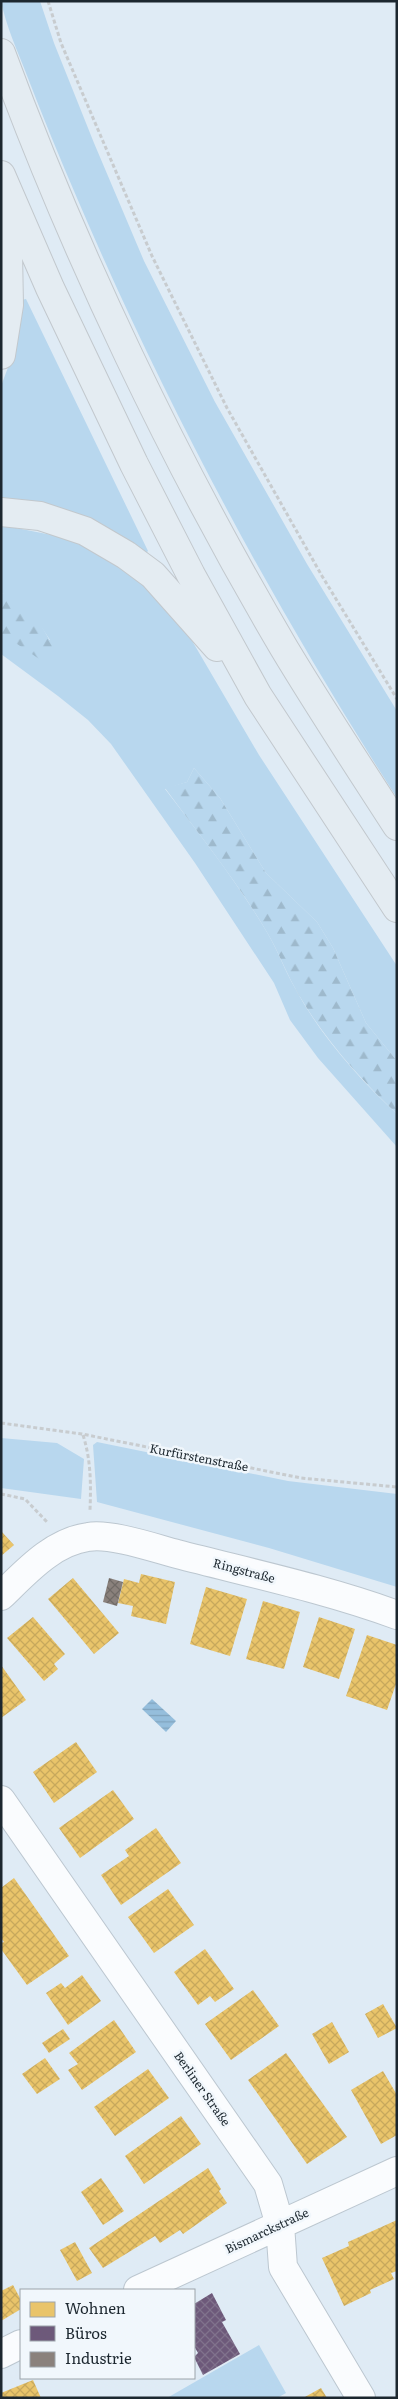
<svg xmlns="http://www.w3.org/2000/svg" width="398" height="2399" viewBox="0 0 398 2399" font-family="Literata,serif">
<defs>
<pattern id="forest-firs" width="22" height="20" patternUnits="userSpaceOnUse" patternTransform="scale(1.25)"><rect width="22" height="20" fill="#b8d7ee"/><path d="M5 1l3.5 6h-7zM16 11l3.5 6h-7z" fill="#9eb9cc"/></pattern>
<pattern id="water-rules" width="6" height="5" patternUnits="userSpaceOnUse" patternTransform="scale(1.25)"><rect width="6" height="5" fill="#95bedc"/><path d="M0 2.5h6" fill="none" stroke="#80a3bd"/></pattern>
<pattern id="homes-cross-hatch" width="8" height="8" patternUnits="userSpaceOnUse" patternTransform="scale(1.25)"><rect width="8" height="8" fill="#e9c46a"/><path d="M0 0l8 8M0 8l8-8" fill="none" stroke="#c7a85c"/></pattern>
<pattern id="offices-cross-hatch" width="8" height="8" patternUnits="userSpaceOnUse" patternTransform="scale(1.25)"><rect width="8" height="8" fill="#6d597a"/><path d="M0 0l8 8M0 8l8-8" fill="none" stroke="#80728c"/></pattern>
<pattern id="industry-cross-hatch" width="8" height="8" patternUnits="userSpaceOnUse" patternTransform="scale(1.25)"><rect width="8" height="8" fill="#8a817c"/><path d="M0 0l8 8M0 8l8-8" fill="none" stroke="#706a66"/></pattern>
</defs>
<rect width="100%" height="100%" fill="#dfebf5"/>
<!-- grass -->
<path fill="#b8d7ee" d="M 1,1 L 40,1 L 54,43 L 94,143 L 144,261 L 215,402 L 307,564 L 397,711 L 397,798 C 274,607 166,406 77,198 C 59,156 42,115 26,73 C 17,50 6,26 1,1 Z
M 26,299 L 148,551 L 146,553 L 1,502 L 1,386 L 15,349 L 21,300 Z
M 1,525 L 67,538 L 99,551 L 127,568 L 173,612 L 191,639 L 259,755 L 397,966 L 397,1061 L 366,1023 L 333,948 L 317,922 L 266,873 L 220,798 L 194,768 L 187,782 L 165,789 C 201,836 238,883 268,934 C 278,951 285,971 295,988 C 320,1035 358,1078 397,1114 L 397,1147 L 318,1058 L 290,1020 L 274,983 L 195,863 L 111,744 L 88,720 L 58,696 L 1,654 L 1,633 L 17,642 L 50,640 C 36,619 26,601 1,593 Z
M 1,1438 L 57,1443 L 84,1459 L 81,1499 L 1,1488 Z
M 97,1442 L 288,1481 L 397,1494 L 397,1587 L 269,1548 L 97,1502 L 93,1445 Z
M 259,2345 L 286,2393 L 277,2398 L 167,2398 Z"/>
<!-- forest -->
<path fill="url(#forest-firs)" d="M 1,593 C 6,594 12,595 16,598 C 34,608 49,638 57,656 L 45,663 L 1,633 Z
M 194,768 L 220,798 L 266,873 L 317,922 L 333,948 L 366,1023 L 397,1061 L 397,1114 C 359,1078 320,1034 295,988 C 285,970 278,951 268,934 C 238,882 200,836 165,788 L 187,782 Z"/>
<!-- water -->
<path fill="url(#water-rules)" d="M 152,1699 L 176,1721 L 166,1732 L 142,1709 Z"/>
<!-- homes -->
<path fill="url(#homes-cross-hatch)" d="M 1,1531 L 14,1545 L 1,1556 Z
M 141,1574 L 175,1582 L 166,1624 L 131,1616 L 133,1606 L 118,1603 L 124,1579 L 139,1583 Z
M 73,1578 L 119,1633 L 94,1654 L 48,1599 Z
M 206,1587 L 247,1599 L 230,1656 L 190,1644 Z
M 263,1601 L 300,1612 L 284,1669 L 246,1659 Z
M 33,1617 L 65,1654 L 54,1664 L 58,1669 L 44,1681 L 7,1638 Z
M 319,1617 L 355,1629 L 339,1679 L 303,1667 Z
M 367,1635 L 397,1645 L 397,1681 L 387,1710 L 346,1696 Z
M 1,1665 L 26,1700 L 1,1718 Z
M 76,1742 L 97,1772 L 54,1803 L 33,1772 Z
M 113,1790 L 134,1819 L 80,1858 L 59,1828 Z
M 156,1828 L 181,1863 L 121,1905 L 101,1875 L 129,1856 L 125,1850 Z
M 14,1878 L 69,1956 L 27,1985 L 1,1949 L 1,1943 L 4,1942 L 1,1938 L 1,1888 Z
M 168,1889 L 194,1925 L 154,1953 L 128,1917 Z
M 205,1949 L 234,1989 L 215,2002 L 210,1996 L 198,2005 L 174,1972 Z
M 82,1975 L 101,2001 L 68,2025 L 46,1993 L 61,1983 L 65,1988 Z
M 253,1990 L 279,2026 L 231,2060 L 205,2024 Z
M 383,2004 L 397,2028 L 378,2038 L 365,2014 Z
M 114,2020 L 136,2052 L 82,2090 L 68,2070 L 78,2064 L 69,2053 Z
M 332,2022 L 349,2052 L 329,2064 L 312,2034 Z
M 63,2029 L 70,2039 L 49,2053 L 42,2043 Z
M 286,2053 L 347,2137 L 307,2164 L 248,2080 Z
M 45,2058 L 60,2079 L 37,2094 L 22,2074 Z
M 148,2069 L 169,2098 L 115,2136 L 94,2107 Z
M 383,2071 L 397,2095 L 397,2135 L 381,2144 L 351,2090 Z
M 181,2116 L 201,2144 L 144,2184 L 125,2156 Z
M 208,2168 L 221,2189 L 219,2191 L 227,2203 L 183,2234 L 180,2230 L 160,2243 L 155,2236 L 103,2268 L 89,2248 Z
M 101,2178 L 124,2211 L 103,2225 L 81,2192 Z
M 397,2220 L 397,2271 L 391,2273 L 394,2279 L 370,2290 L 371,2293 L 344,2306 L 322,2258 L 349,2246 L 348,2242 Z
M 75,2242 L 92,2273 L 77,2281 L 60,2250 Z
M 13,2285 L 21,2300 L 21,2309 L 1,2321 L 1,2291 Z
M 33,2380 L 41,2398 L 1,2398 L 1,2393 Z
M 321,2388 L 327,2398 L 303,2398 Z"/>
<!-- offices -->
<path fill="url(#offices-cross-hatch)" d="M 212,2293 L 226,2320 L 222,2322 L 240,2354 L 203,2375 L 194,2357 L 198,2353 L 194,2346 L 194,2304 Z"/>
<!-- industry -->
<path fill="url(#industry-cross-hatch)" d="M 109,1578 L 123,1582 L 117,1606 L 103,1602 Z"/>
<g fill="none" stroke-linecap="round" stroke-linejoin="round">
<!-- minor casing -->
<g stroke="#bcc7d0" stroke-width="30">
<path id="minor" d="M 1,1596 C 25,1573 52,1542 88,1537 C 111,1533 154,1548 177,1554 C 250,1573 326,1589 397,1615
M 1,1800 L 268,2184 L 280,2225 L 283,2267 L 361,2398
M 138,2290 L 397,2171
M 1,2354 L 21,2344"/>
</g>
<!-- highway casing -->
<g stroke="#c2c8cd" stroke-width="30">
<path id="highway" d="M 1,53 C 75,255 175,463 284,648 C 320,708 359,767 397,826
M 1,175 L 50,288 L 134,464 L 191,575 L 258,696 L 397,908
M 1,355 L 9,305 L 7,200
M 1,512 L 40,516 L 85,531 L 126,555 L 153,575 L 217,647"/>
</g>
<!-- path -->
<path stroke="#c8cccf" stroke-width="3" stroke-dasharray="4 2.5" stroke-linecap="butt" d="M 48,1 L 61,43 L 152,256 L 227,408 L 322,576 L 397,699
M 1,1423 L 82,1434 L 301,1478 L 397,1487
M 83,1435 C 91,1460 91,1484 90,1510
M 1,1494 L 25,1499 L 48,1523"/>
<!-- minor -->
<use href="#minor" stroke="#fafcfe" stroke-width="28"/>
<!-- highway -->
<use href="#highway" stroke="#e4ecf2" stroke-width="28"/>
</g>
<g text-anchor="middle" stroke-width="5" stroke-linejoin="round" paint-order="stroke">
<!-- street labels -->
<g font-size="12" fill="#1c272f" stroke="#f1f7fc">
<text transform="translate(199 1458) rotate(11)" y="4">Kurfürstenstraße</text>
<text transform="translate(244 1571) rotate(15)" y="4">Ringstraße</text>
<text transform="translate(202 2089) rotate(55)" y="4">Berliner Straße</text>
<text transform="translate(267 2231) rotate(-25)" y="4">Bismarckstraße</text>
</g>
</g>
<!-- border -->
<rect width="398" height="2399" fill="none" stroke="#1c272f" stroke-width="5"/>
<!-- legend -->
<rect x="20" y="2289" width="175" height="90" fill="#f1f7fc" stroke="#9ca4aa"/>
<rect x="30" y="2302" width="25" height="15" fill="#e9c46a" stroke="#9ca4aa"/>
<text x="65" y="2314" font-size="15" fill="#1c272f">Wohnen</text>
<rect x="30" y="2326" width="25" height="15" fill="#6d597a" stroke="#9ca4aa"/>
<text x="65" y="2339" font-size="15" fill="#1c272f">Büros</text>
<rect x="30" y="2352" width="25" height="15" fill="#8a817c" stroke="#9ca4aa"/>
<text x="65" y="2364" font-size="15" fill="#1c272f">Industrie</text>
</svg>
